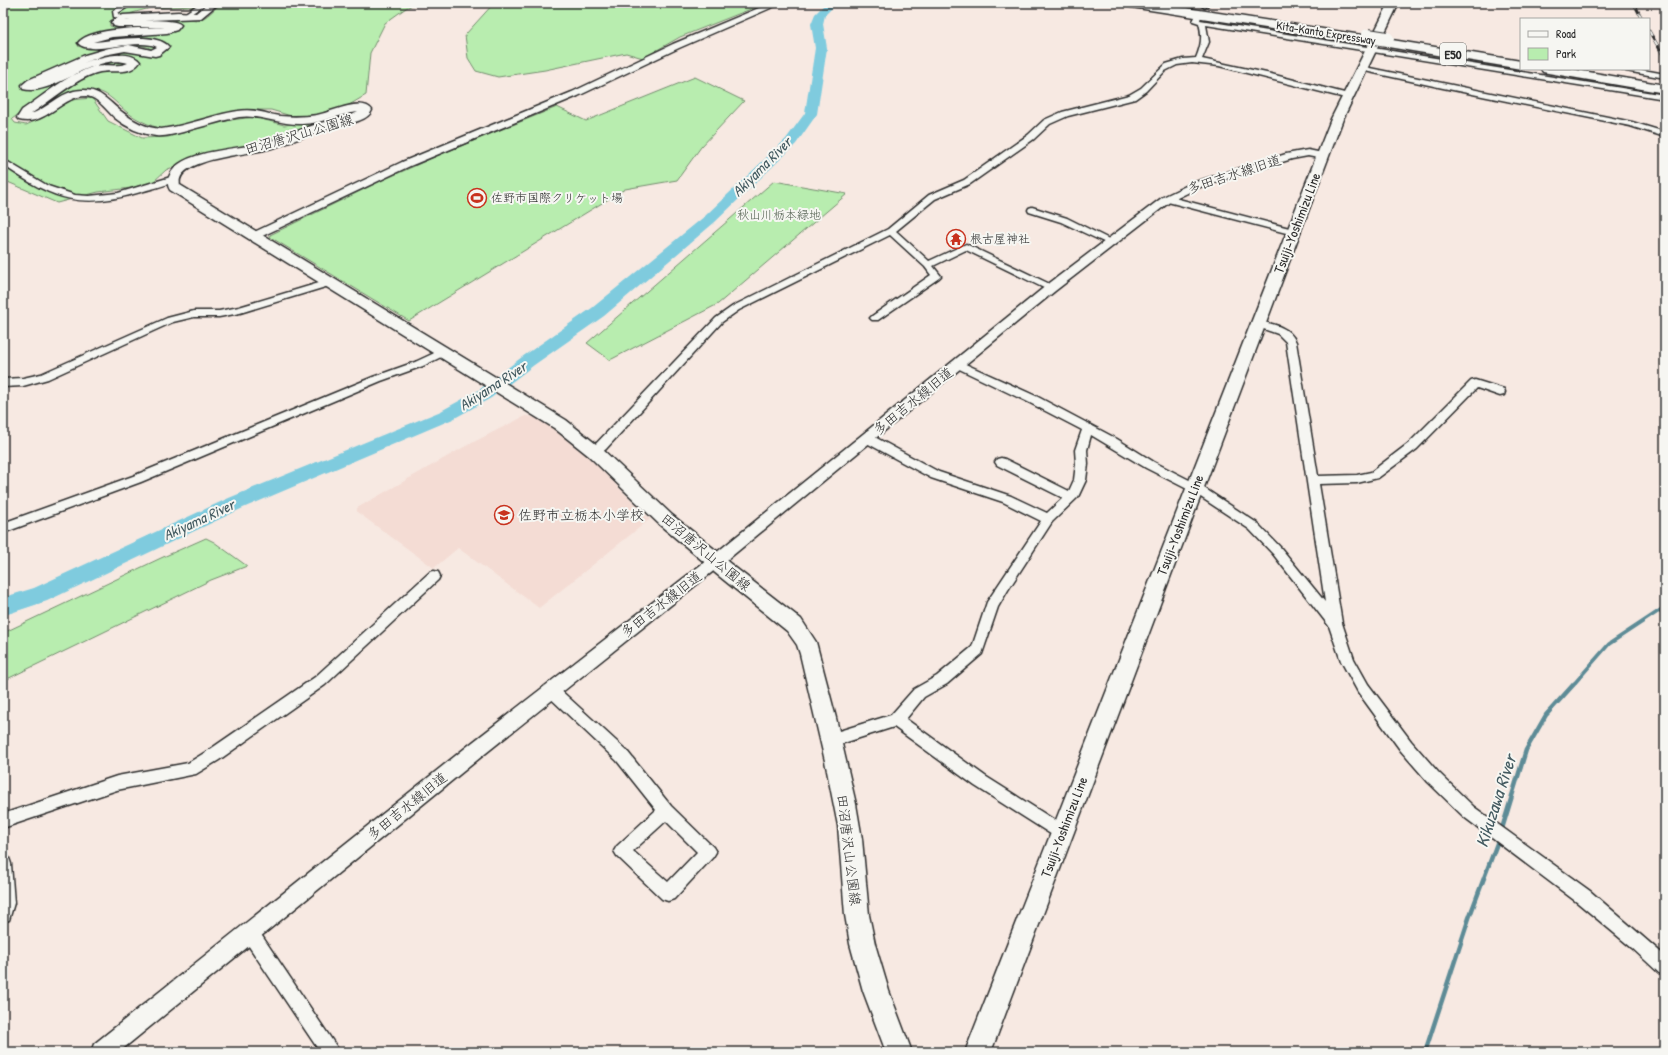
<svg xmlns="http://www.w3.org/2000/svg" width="1668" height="1055" viewBox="0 0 1668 1055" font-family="'Patrick Hand','Klee One',sans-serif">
<rect width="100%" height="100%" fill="#f7e9e2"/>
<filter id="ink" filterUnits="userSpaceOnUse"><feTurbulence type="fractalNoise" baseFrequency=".025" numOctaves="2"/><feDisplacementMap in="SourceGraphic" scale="8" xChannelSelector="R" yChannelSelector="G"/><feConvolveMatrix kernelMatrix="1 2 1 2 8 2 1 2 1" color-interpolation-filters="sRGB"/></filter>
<g filter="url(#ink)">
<!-- built -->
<path fill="#f4dcd4" d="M 525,416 L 535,417 L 547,424 L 588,457 L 650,519 L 539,608 L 458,548 L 434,568 L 357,512 L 357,508 L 464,447 Z"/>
<!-- green -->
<path fill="#b8edaf" stroke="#728c6d" d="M 3,3 L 199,3 L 193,6 L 150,8 L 114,18 L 110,21 L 110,26 L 117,27 L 166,26 L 168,28 L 80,42 L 78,46 L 85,48 L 146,43 L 156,46 L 152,49 C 117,32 55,70 22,84 L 21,89 C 59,91 84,60 123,62 L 124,65 L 99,66 L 46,94 L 12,119 L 15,123 L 26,125 L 44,117 L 71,100 L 92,98 L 108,121 L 142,138 L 168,137 L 223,121 L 254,117 L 284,125 L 318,121 L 345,114 L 352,115 L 272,142 L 200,155 L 166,170 L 153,182 L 131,188 L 98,192 L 57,203 L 3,180 Z
M 223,3 L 417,3 L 406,8 L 385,23 L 370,53 L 366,95 L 349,105 L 322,114 L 298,118 L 271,110 L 243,110 L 168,130 C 155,128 139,121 128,113 C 116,104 107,89 90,91 C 64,92 53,109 30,114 L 33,110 L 83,79 L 98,72 L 136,65 L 139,59 L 114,57 L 74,68 C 87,59 108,51 124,50 C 143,50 144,61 166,50 L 167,46 L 159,42 L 93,43 L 88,42 L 93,39 L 143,34 L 168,33 L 179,29 L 180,25 L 149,22 C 158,17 171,15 182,16 C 187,17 192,20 197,20 C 208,19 214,7 223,3 Z
M 494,3 L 766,3 L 680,37 L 643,58 L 626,53 L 545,70 L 498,77 L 476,71 L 468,58 L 465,35 Z
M 695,77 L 744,101 L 701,147 L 677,180 L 625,189 L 409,321 L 270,237 L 270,235 L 383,180 L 441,154 L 557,107 L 586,121 Z
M 774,181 L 847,194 L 718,304 L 610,360 L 587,343 Z
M 206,538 L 214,542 L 247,566 L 211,580 L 3,681 L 3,633 L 161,558 Z"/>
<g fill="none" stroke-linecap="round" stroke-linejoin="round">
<!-- stream-far1 -->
<path stroke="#5d8b96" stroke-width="3.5" d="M 1573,685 L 1609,644 L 1665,607"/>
<!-- stream -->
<path stroke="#5d8b96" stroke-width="4.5" d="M 1501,832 L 1526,750 L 1546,715 L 1574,684
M 1425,1052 L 1469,918 L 1499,838"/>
<!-- river -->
<path fill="#7fcbde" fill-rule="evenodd" d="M 826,3 L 837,3 L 825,15 L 823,24 L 827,48 L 817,114 C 810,124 803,134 796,144 L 715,222 L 604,316 L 534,365 L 491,398 L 453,419 L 243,508 L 47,601 L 8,614 L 3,613 L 3,595 L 8,596 L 34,588 L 229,498 L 441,411 L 479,390 L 522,357 L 592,308 L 705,216 L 786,139 L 805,113 L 815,48 L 811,24 L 815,14 Z"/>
<!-- minor casing -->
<g stroke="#2b2b2b" stroke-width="3">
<path id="minor" d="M 126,3 L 134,3 L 118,13 L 119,15 L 125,17 L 125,19 L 114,17 L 113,11 Z
M 200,3 L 207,3 L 188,16 L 184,16 L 184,14 Z
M 1204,3 L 1210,3 L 1205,8 L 1202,6 Z
M 1198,14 L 1201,16 L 1200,20 L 1665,95 L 1665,99 L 1206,25 L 1209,42 L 1202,59 L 1271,74 L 1352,95 L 1353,97 L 1349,99 L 1219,66 L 1192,63 L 1177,65 L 1165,71 L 1146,91 L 1135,99 L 1068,116 L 1050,124 L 1034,139 L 970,184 L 935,199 L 896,231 L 929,261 L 966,244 L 1054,286 L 1056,288 L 1054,290 L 1048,290 L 966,250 L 933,266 L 941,276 L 939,278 L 878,320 L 872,320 L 870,318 L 872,316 L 931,275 L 925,267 L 890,235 L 739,310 L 722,322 L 606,449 L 599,455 L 591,455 L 589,452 L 591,449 L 716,318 L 733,306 L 888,229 L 929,195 L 964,180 L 1028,135 L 1044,120 L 1062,112 L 1129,95 L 1141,88 L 1166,64 L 1183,59 L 1196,58 C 1201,46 1203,37 1199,23 L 1193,21 L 1196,15 Z
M 1360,66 L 1632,122 L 1665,132 L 1665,137 L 1630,126 L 1443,88 L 1360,70 Z
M 1622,69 L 1638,69 L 1665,74 L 1665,78 L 1626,71 Z
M 3,159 L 48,186 L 75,195 L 89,196 L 118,193 L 174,176 L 178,178 C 171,185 154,188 144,191 C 82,210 55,201 3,165 Z
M 1167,196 L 1297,230 L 1298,232 L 1294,235 L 1164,201 L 1163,199 Z
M 1032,207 L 1067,218 L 1115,242 L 1111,245 L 1108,244 L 1061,222 L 1029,212 L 1028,210 L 1029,208 Z
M 329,280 L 334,283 L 332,285 L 240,313 L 219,317 L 194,317 L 173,322 L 48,379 L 23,386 L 3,387 L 3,379 L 23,378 L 41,374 L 167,318 L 194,311 L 219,311 L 239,307 Z
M 1258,321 C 1273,324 1289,326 1296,342 L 1318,476 L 1357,475 L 1371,472 L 1409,443 L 1471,381 L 1475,380 L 1504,389 L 1505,392 L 1504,395 L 1500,396 L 1477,388 L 1417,449 L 1378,478 L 1357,483 L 1319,484 L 1342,623 L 1354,659 L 1368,684 L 1411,741 L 1438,772 L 1474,807 L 1590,891 L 1665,956 L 1665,975 L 1659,973 L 1632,948 L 1578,903 L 1464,817 L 1428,782 L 1401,751 L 1358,692 L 1341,661 L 1329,626 L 1273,554 L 1249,529 L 1193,492 L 1146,468 L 1091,435 L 1087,450 L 1088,464 L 1086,480 L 1078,497 L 1052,522 L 1008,590 L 998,607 L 982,654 L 947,684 L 924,697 L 906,719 L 985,776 L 1067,828 L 1070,833 L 1067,838 L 1062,841 L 1057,838 L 975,786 L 894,727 L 831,747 L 826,745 L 824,740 L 826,735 L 891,715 L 914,689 L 937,676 L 972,647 L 987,602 L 1041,521 L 1003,502 L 931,478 L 863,441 L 861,438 L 863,435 L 871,435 L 939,472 L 1011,496 L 1047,513 L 1063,498 L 997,465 L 995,462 L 997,459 L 1001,458 L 1005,459 L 1069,491 L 1074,480 L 1076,464 L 1075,450 L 1082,430 L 1030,403 L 953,366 L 952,364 L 953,362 L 961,362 L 1038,397 L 1117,439 L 1154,462 L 1201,486 L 1257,523 L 1281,548 L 1325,602 L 1286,342 L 1278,334 L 1255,326 L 1253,324 L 1255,322 Z
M 443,349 L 447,350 L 448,352 L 447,354 L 423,366 L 381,381 L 141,482 L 3,533 L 3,523 L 133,476 L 373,377 L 415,362 Z
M 434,571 L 438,572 L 440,576 L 438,580 L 325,685 L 219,760 L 196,774 L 117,790 L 3,828 L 3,814 L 117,776 L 188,763 L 209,750 L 315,677 L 430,572 Z
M 551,684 L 556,686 L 627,751 L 671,806 L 713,847 L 716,852 L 713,857 L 674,899 L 668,901 L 662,899 L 617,856 L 614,851 L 617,846 L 656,810 L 617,761 L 546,694 L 544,690 L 546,686 ZM 666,821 L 697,852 L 668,882 L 633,851 Z
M 3,856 L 9,858 L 11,864 L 14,903 L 9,920 L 3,922 Z
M 250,925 L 256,927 L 336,1046 L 339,1052 L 320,1052 L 244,939 L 242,933 L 244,927 Z"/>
</g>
<!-- tertiary casing -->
<g stroke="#2b2b2b" stroke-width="3">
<path id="tertiary" d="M 771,3 L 782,3 L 679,48 L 578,96 L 410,166 L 258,238 L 254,239 L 248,236 L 250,234 L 402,162 L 572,92 L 673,44 Z
M 1308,150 L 1327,154 L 1328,156 L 1323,159 L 1308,156 L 1292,159 L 1200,187 L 1171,201 L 1055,291 L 721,565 L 481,757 L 119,1052 L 91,1052 L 94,1044 L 469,745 L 711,557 L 1047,285 L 1163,197 L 1192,183 L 1286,154 Z"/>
</g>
<!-- secondary casing -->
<g stroke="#2b2b2b" stroke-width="3">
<path id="secondary" d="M 208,3 L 219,3 L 201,18 L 125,21 C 136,21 174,18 181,25 L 177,30 L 167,33 L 112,37 L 93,42 C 112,41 156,31 169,47 L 159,55 L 155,56 L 125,51 L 104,55 L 83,63 C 97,58 129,48 140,62 C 130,76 114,69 100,72 C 79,76 49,102 31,114 C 46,109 58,95 74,91 C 99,86 105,99 122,112 C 133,121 146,128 161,129 C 187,126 212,115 238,111 C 254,108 266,114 280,116 C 293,117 304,117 317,115 C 330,113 362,96 372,110 C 370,116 364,119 358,121 C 348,125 336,126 325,129 C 305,135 285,146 264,150 C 248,154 174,159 180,185 L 566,420 L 601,448 L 672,515 L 723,556 L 728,562 L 801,619 L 816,642 L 836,718 L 856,804 L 862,839 L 869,915 L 875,944 L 889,991 L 912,1052 L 886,1052 L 863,991 L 850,944 L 845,915 L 838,826 L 825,761 L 800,654 L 797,645 L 787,631 L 714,572 L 709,566 L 660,525 L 589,456 L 554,428 L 170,190 C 164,181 172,169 179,164 C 199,150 236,149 259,144 C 279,140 298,130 317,124 C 331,120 345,119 358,112 C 338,114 319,125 299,124 C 278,124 259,114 239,117 C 220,121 201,127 183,132 C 174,134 165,137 156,136 C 141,134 126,127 115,118 C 106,110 98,97 86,96 C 61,96 46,127 19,120 L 17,118 L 22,110 C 44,95 66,76 91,67 C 103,63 117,68 128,63 C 94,52 54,97 23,89 L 22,85 L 28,80 L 85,55 L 109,48 L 129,45 L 151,50 L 157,47 C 138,37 89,57 78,43 C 90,27 145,28 165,27 L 118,27 L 114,26 L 111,22 L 123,15 L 178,12 L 196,13 Z
M 1389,3 L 1399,3 L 1343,119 L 991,1052 L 965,1052 L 1331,119 Z"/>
</g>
<!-- motorway casing -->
<g stroke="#2b2b2b" stroke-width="3">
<path id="motorway" d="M 1125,3 L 1154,3 L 1368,36 L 1372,37 L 1374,40 L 1372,43 L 1368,44 L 1131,7 L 1127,6 Z
M 1386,39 L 1521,61 L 1521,69 L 1382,46 L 1380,43 L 1382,40 Z
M 1541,69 L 1571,69 L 1665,85 L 1665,93 L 1548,73 L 1543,72 Z"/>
</g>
<!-- minor -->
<use href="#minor" fill="#f6f6f2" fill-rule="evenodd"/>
<!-- tertiary -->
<use href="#tertiary" fill="#f6f6f2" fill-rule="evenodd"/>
<!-- secondary -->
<use href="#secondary" fill="#f6f6f2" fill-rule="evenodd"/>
<!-- motorway -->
<use href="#motorway" fill="#f6f6f2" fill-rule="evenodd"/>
<!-- rail casing -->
<g stroke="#2b2b2b" stroke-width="3">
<path id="rail" d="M 1634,3 L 1642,19
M 1649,31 L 1665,58"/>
</g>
<!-- rail -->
<use href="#rail" stroke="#f6f6f2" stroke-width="2" stroke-dasharray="5.5" stroke-linecap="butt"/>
<!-- motorway-bridge casing -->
<g stroke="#2b2b2b" stroke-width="16" stroke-linecap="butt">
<path id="motorway-bridge" d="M 1368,36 L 1387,39"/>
</g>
<!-- motorway-bridge -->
<use href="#motorway-bridge" stroke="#f6f6f2" stroke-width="14"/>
</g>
</g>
<!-- icons -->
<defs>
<g id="stadium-ring" transform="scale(1)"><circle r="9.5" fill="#f6f6f2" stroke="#c8321e" stroke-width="1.5"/><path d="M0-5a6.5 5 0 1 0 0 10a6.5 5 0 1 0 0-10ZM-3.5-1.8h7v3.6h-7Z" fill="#c8321e"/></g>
<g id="temple-ring" transform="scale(1)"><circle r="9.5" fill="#f6f6f2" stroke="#c8321e" stroke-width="1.5"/><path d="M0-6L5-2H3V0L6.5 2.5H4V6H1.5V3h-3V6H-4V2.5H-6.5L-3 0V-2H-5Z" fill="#c8321e"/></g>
<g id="school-ring" transform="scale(1)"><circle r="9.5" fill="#f6f6f2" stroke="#c8321e" stroke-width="1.5"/><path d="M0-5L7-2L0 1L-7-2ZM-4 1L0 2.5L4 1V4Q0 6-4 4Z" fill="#c8321e"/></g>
</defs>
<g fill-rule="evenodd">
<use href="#stadium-ring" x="477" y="198"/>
<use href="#temple-ring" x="956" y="239"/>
<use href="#school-ring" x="504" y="515"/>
</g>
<g text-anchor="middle" stroke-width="4" stroke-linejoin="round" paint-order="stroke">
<!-- far-street labels -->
<g font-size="12" fill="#2b2b2b" stroke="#f6f6f2">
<text transform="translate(1326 33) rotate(9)" y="4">Kita-Kanto Expressway</text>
</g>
<!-- far-poi labels -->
<g font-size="12" fill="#2b2b2b" stroke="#f6f6f2" text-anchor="start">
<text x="491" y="202">佐野市国際クリケット場</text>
<text x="970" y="243">根古屋神社</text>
</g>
<!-- far-park labels -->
<g font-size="12" fill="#4e5c4c" stroke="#f6f6f2">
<text x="779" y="219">秋山川栃本緑地</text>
</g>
<!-- shield labels -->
<rect fill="#f6f6f2" stroke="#686867" stroke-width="1" x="1440" y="43" width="26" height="22" rx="3"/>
<g font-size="13" font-weight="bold" fill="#2b2b2b">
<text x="1453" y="59">E50</text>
</g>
<!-- street labels -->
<g font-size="14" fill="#2b2b2b" stroke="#f6f6f2">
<text transform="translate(299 134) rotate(-16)" y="5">田沼唐沢山公園線</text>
<text transform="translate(1234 174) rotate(-18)" y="5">多田吉水線旧道</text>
<text transform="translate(1297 223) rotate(-69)" y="5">Tsuiji-Yoshimizu Line</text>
<text transform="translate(913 401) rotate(-39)" y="5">多田吉水線旧道</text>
<text transform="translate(1180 525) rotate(-69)" y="5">Tsuiji-Yoshimizu Line</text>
<text transform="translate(706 552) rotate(40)" y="5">田沼唐沢山公園線</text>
<text transform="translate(661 604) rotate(-38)" y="5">多田吉水線旧道</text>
<text transform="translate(407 806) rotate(-39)" y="5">多田吉水線旧道</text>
<text transform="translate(1064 827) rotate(-69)" y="5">Tsuiji-Yoshimizu Line</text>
<text transform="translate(849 850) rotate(83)" y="5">田沼唐沢山公園線</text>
</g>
<!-- poi labels -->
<g font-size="14" fill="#2b2b2b" stroke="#f6f6f2" text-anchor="start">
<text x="518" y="520">佐野市立栃本小学校</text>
</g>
<!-- water labels -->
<g font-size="15" font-style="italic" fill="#445b61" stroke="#f6f6f2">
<text transform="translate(762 167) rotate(-45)" y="5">Akiyama River</text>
<text transform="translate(493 386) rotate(-33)" y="5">Akiyama River</text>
<text transform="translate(199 520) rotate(-25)" y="5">Akiyama River</text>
</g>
<!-- near-water labels -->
<g font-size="18" font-style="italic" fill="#445b61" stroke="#f6f6f2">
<text transform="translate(1496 801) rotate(-72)" y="6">Kikuzawa River</text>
</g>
</g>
<!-- margin -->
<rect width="1668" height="1055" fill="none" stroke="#f6f6f2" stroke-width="16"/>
<rect x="8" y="8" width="1652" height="1039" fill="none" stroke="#2b2b2b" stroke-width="1.5" filter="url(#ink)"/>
<!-- legend -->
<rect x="1520" y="18" width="130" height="52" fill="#f6f6f2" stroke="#a5a5a2"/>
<rect x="1528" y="31" width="20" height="6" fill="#f6f6f2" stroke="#a5a5a2"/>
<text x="1556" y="38" font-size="12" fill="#2b2b2b">Road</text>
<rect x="1528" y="48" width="20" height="12" fill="#b8edaf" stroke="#a5a5a2"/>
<text x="1556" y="58" font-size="12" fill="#2b2b2b">Park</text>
</svg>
